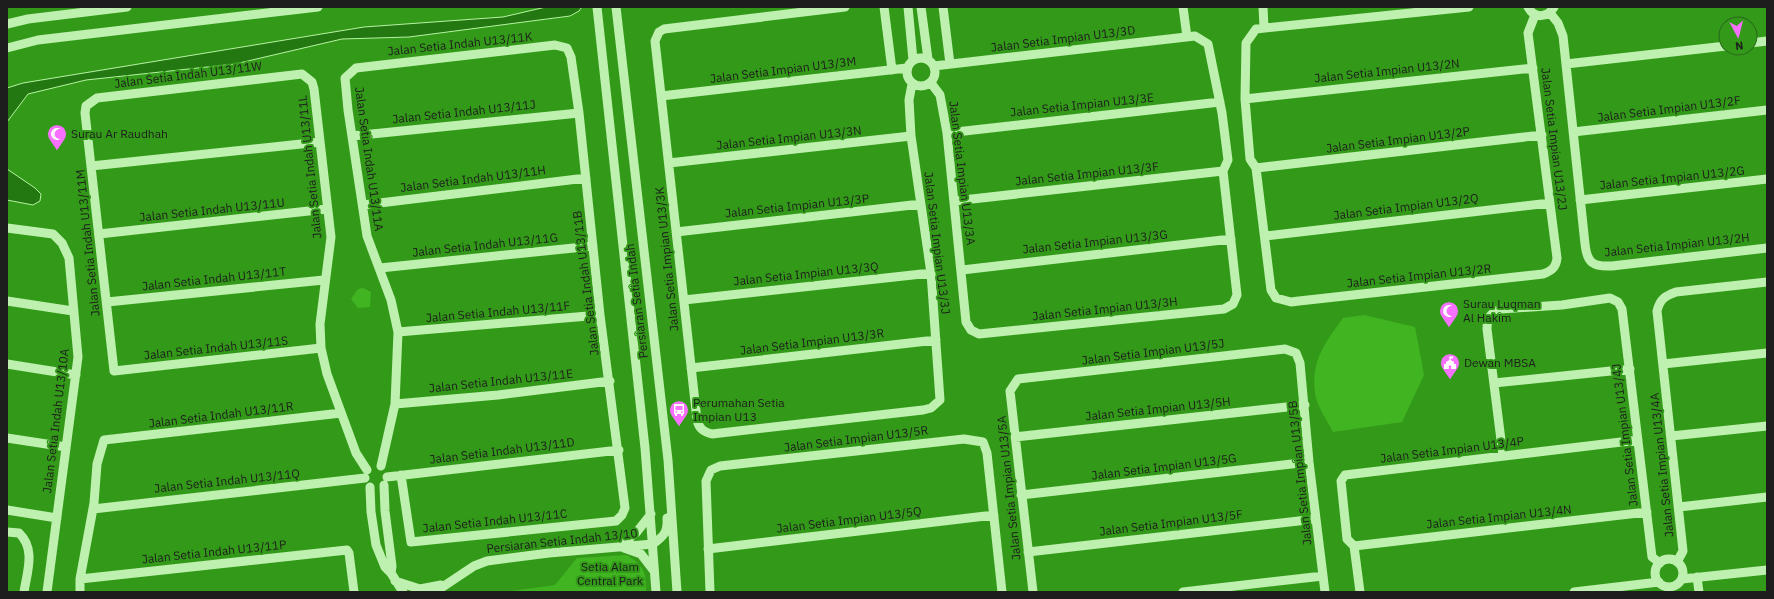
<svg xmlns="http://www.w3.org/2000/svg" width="1774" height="599" viewBox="0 0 1774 599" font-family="'IBM Plex Sans',sans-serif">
<rect width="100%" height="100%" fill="#339a19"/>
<!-- green -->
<path fill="#41b422" d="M 363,288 L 371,292 L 370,307 L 358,308 L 351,299 L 358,289 Z
M 1364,315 L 1415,327 L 1424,375 L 1402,422 L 1333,432 C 1328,422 1319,409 1316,398 C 1309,364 1324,344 1343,318 Z
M 627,555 C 645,567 646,572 646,592 L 505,592 L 555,585 L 577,558 Z"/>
<!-- water -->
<path fill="#247811" stroke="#b5f3a2" d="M 546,7 L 582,7 L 579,11 L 570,16 L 409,37 L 342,39 L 235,64 L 86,80 L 28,94 L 7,122 L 7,88 L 23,83 L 364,27 L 503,17 Z
M 7,169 L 35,188 L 41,194 L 40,201 L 33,205 L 7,200 Z"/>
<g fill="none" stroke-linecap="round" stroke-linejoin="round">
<!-- minor -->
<path stroke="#bef1af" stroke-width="9" d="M 597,7 L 645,448 L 656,592
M 616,7 L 668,460 L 677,592
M 845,7 L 664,29 L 659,32 L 655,41 L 697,420 C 699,429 704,432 712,434 L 923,410 L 931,408 L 940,400 L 931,273 L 911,136 L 909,100 L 912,84
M 884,7 L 892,70
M 908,7 L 913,60
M 921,7 L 928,59
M 943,7 L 950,64
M 1183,7 L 1187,37
M 1263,7 L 1264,28
M 1469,7 L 1256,29 L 1246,43 L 1245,99 L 1250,159 L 1256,168 L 1271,290 L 1276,298 L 1291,302 L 1299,301 L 1543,274 C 1551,271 1556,268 1557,258 L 1528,33 L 1535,15
M 1528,7 C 1534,19 1548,18 1554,7
M 1550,13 L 1558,23 L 1563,36 L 1585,244 C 1587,263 1593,267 1612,266 L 1767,248
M 7,24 L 28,19 L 127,7
M 1750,43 L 1767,41
M 7,48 L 38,40 L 318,7
M907 72a14 14 0 1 1 28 0a14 14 0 1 1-28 0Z
M 1566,64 L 1726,46
M 931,83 L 940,95 L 947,133 L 966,322 L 971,330 L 979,334 L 1224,309 L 1233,304 L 1237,295 L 1223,171 L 1228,160 L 1222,113 L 1208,44 L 1195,36 L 934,66
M 661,96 L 907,68
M 1245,99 L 1533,68
M 1573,132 L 1767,110
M 947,133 L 1220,102
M 352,136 L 579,113
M 669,163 L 911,136
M 91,166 L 320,142
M 1256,168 L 1542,135
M 1580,200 L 1767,179
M 954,201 L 1223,171
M 363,205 L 586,178
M 7,228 L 53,234 L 62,243 L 69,258 L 78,357 L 47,592
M 676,232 L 921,204
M 99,234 L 327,209
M 1265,236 L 1550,203
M 380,268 L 593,246
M 962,270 L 1231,239
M 684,300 L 931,273
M 7,301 L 73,311
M 107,302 L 324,280
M 398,332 L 600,315
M 321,348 L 114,371 L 85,113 L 86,106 L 97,98 L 302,74 L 312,82 L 314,89 L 331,237 L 320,324 L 321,348 L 327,374 L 356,453 L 367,470
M 7,364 L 76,375
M 1663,364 L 1767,353
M 691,368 L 936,340
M 1494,383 L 1630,369
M 395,404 L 498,395 L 610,381
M 1671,436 L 1767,426
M 1015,437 L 1305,405
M 7,438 L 66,447
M 1503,456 L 1487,329 C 1487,318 1490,313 1501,309 L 1562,305 L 1610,298 L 1618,302 L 1622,309 L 1652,557 L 1660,563
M 381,466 L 395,404 L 398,332 L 391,300 L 367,236 L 348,110 L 345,78 L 356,68 L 555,45 L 567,48 L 571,57 L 579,113 L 600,315 L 625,508 L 622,515 L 616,521 L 411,542 L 401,475
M 387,477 L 619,450
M 384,485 L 385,511 L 392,566 L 391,573
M 370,487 L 371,512 L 376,545 L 385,567 L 391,573 L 403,592
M 1021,495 L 1309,462
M 1679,507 L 1767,497
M 93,509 L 365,478
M 7,510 L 57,518
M 7,532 L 19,533 C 36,549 27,572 24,592
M 620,546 L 636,533 L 651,514
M 1354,546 L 1347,539 L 1341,481 L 1345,475 L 1638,440
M 1354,546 L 1647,512
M 1354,546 L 1360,592
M 624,548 L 641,554 L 654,571
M 708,549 L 994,515
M 1028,552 L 1316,519
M1655 573a14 14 0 1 1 28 0a14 14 0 1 1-28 0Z
M 1677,562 L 1683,551 L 1657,311 C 1660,299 1665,296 1676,292 L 1767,282
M 1697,577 L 1699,592
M 80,579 L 347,550 L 349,553 L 354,592
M 1682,579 L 1767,570
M 395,581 L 420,589 L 441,585
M 80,592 L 80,579 L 94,503 L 97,464 L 104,440 L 341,413
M 435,592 L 474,566 L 487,561 L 549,553 L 653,544 C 664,536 668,532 667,518
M 710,592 L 706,481 L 711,470 L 720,466 L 964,439 L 983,442 L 987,453 L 1002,592
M 1033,592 L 1010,391 L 1018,379 L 1285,349 L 1296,353 L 1300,363 L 1309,462 L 1325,592
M 1183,592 L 1323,576
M 1574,592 L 1659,582"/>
</g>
<!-- icons -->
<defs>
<g id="mosque-pin" transform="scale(1)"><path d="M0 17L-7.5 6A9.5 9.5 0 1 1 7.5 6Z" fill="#f870ff" stroke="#339a19"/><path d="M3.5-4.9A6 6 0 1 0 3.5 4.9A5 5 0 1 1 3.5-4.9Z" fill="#fff"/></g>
<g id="civic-pin" transform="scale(1)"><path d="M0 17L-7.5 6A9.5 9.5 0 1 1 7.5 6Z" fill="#f870ff" stroke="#339a19"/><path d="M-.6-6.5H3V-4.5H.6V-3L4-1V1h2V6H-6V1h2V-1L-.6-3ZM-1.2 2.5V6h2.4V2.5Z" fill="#fff"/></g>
<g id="bus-pin" transform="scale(1)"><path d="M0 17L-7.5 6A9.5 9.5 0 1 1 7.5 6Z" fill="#f870ff" stroke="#339a19"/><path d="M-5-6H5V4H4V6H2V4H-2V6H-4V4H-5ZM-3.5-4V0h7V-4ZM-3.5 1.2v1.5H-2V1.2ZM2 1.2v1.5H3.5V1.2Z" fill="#fff"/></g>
</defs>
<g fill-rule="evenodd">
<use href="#mosque-pin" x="57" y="134"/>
<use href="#mosque-pin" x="1449" y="311"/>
<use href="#civic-pin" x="1450" y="363"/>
<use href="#bus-pin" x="679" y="410"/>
</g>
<g text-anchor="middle" stroke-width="4" stroke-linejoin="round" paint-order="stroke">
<!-- street labels -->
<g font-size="12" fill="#1d1d1d" stroke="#339a19">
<text transform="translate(1063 39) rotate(-7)" y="4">Jalan Setia Impian U13/3D</text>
<text transform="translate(460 44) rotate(-6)" y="4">Jalan Setia Indah U13/11K</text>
<text transform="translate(783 70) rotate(-7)" y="4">Jalan Setia Impian U13/3M</text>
<text transform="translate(1387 71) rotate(-6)" y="4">Jalan Setia Impian U13/2N</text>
<text transform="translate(188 75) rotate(-7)" y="4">Jalan Setia Indah U13/11W</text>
<text transform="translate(1082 105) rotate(-6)" y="4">Jalan Setia Impian U13/3E</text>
<text transform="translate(1669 109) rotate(-7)" y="4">Jalan Setia Impian U13/2F</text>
<text transform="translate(464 112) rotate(-6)" y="4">Jalan Setia Indah U13/11J</text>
<text transform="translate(789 138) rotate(-6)" y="4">Jalan Setia Impian U13/3N</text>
<text transform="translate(1554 139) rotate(83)" y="4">Jalan Setia Impian U13/2J</text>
<text transform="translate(1398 140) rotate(-7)" y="4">Jalan Setia Impian U13/2P</text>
<text transform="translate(369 159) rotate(82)" y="4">Jalan Setia Indah U13/11A</text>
<text transform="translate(310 167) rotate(-96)" y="4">Jalan Setia Indah U13/11L</text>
<text transform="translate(962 173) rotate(83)" y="4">Jalan Setia Impian U13/3A</text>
<text transform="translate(1087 174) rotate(-6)" y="4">Jalan Setia Impian U13/3F</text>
<text transform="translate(1672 178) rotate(-6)" y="4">Jalan Setia Impian U13/2G</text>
<text transform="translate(473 179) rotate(-7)" y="4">Jalan Setia Indah U13/11H</text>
<text transform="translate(797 206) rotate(-6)" y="4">Jalan Setia Impian U13/3P</text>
<text transform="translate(1406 207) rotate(-7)" y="4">Jalan Setia Impian U13/2Q</text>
<text transform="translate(212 210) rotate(-6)" y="4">Jalan Setia Indah U13/11U</text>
<text transform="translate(1095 242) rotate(-6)" y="4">Jalan Setia Impian U13/3G</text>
<text transform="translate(88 243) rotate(-96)" y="4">Jalan Setia Indah U13/11M</text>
<text transform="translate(937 243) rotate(83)" y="4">Jalan Setia Impian U13/3J</text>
<text transform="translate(485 245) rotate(-6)" y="4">Jalan Setia Indah U13/11G</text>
<text transform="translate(1677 245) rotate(-6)" y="4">Jalan Setia Impian U13/2H</text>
<text transform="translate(667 259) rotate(-96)" y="4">Jalan Setia Impian U13/3K</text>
<text transform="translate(806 274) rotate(-6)" y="4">Jalan Setia Impian U13/3Q</text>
<text transform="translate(1419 276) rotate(-6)" y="4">Jalan Setia Impian U13/2R</text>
<text transform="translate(214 279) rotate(-6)" y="4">Jalan Setia Indah U13/11T</text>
<text transform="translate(586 283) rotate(-97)" y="4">Jalan Setia Indah U13/11B</text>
<text transform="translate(637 301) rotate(-97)" y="4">Persiaran Setia Indah</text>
<text transform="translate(1105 309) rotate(-6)" y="4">Jalan Setia Impian U13/3H</text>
<text transform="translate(498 312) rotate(-5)" y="4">Jalan Setia Indah U13/11F</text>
<text transform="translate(812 342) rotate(-7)" y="4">Jalan Setia Impian U13/3R</text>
<text transform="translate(216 348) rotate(-6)" y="4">Jalan Setia Indah U13/11S</text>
<text transform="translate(1153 352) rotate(-7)" y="4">Jalan Setia Impian U13/5J</text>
<text transform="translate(501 381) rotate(-6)" y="4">Jalan Setia Indah U13/11E</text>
<text transform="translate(1158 409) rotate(-6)" y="4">Jalan Setia Impian U13/5H</text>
<text transform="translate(221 415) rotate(-7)" y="4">Jalan Setia Indah U13/11R</text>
<text transform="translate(56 421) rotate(-83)" y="4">Jalan Setia Indah U13/10A</text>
<text transform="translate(1625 435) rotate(-97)" y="4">Jalan Setia Impian U13/4J</text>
<text transform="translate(856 439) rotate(-7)" y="4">Jalan Setia Impian U13/5R</text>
<text transform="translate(1452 450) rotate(-7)" y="4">Jalan Setia Impian U13/4P</text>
<text transform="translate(502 451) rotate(-7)" y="4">Jalan Setia Indah U13/11D</text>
<text transform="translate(1662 465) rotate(-96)" y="4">Jalan Setia Impian U13/4A</text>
<text transform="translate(1164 467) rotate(-7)" y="4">Jalan Setia Impian U13/5G</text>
<text transform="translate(1300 473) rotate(-96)" y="4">Jalan Setia Impian U13/5B</text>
<text transform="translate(227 481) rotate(-6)" y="4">Jalan Setia Indah U13/11Q</text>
<text transform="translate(1009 488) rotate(-96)" y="4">Jalan Setia Impian U13/5A</text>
<text transform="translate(1499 517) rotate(-6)" y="4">Jalan Setia Impian U13/4N</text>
<text transform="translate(849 520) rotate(-7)" y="4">Jalan Setia Impian U13/5Q</text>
<text transform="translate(495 521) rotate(-6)" y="4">Jalan Setia Indah U13/11C</text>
<text transform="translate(1171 523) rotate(-7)" y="4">Jalan Setia Impian U13/5F</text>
<text transform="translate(562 541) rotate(-6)" y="4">Persiaran Setia Indah 13/10</text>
<text transform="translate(214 552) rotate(-6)" y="4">Jalan Setia Indah U13/11P</text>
</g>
<!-- poi labels -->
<g font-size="12" fill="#1d1d1d" stroke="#339a19" text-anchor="start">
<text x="71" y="138">Surau Ar Raudhah</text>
<text x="1463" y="308">Surau Luqman<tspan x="1463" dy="14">Al Hakim</tspan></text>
<text x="1464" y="367">Dewan MBSA</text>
<text x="693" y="407">Perumahan Setia<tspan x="693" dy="14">Impian U13</tspan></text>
</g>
<!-- park labels -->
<g font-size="12" fill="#1b1d1b" stroke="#339a19">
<text x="610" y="571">Setia Alam<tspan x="610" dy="14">Central Park</tspan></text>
</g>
</g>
<!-- border -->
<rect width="1774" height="599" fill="none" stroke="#1d1d1d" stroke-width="16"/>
<!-- north arrow -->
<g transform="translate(1738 36) rotate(173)"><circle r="19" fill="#339a19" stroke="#2a681b"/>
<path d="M0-3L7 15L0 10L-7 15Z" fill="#f870ff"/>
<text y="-6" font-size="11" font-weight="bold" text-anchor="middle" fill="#1d1d1d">N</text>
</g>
</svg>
